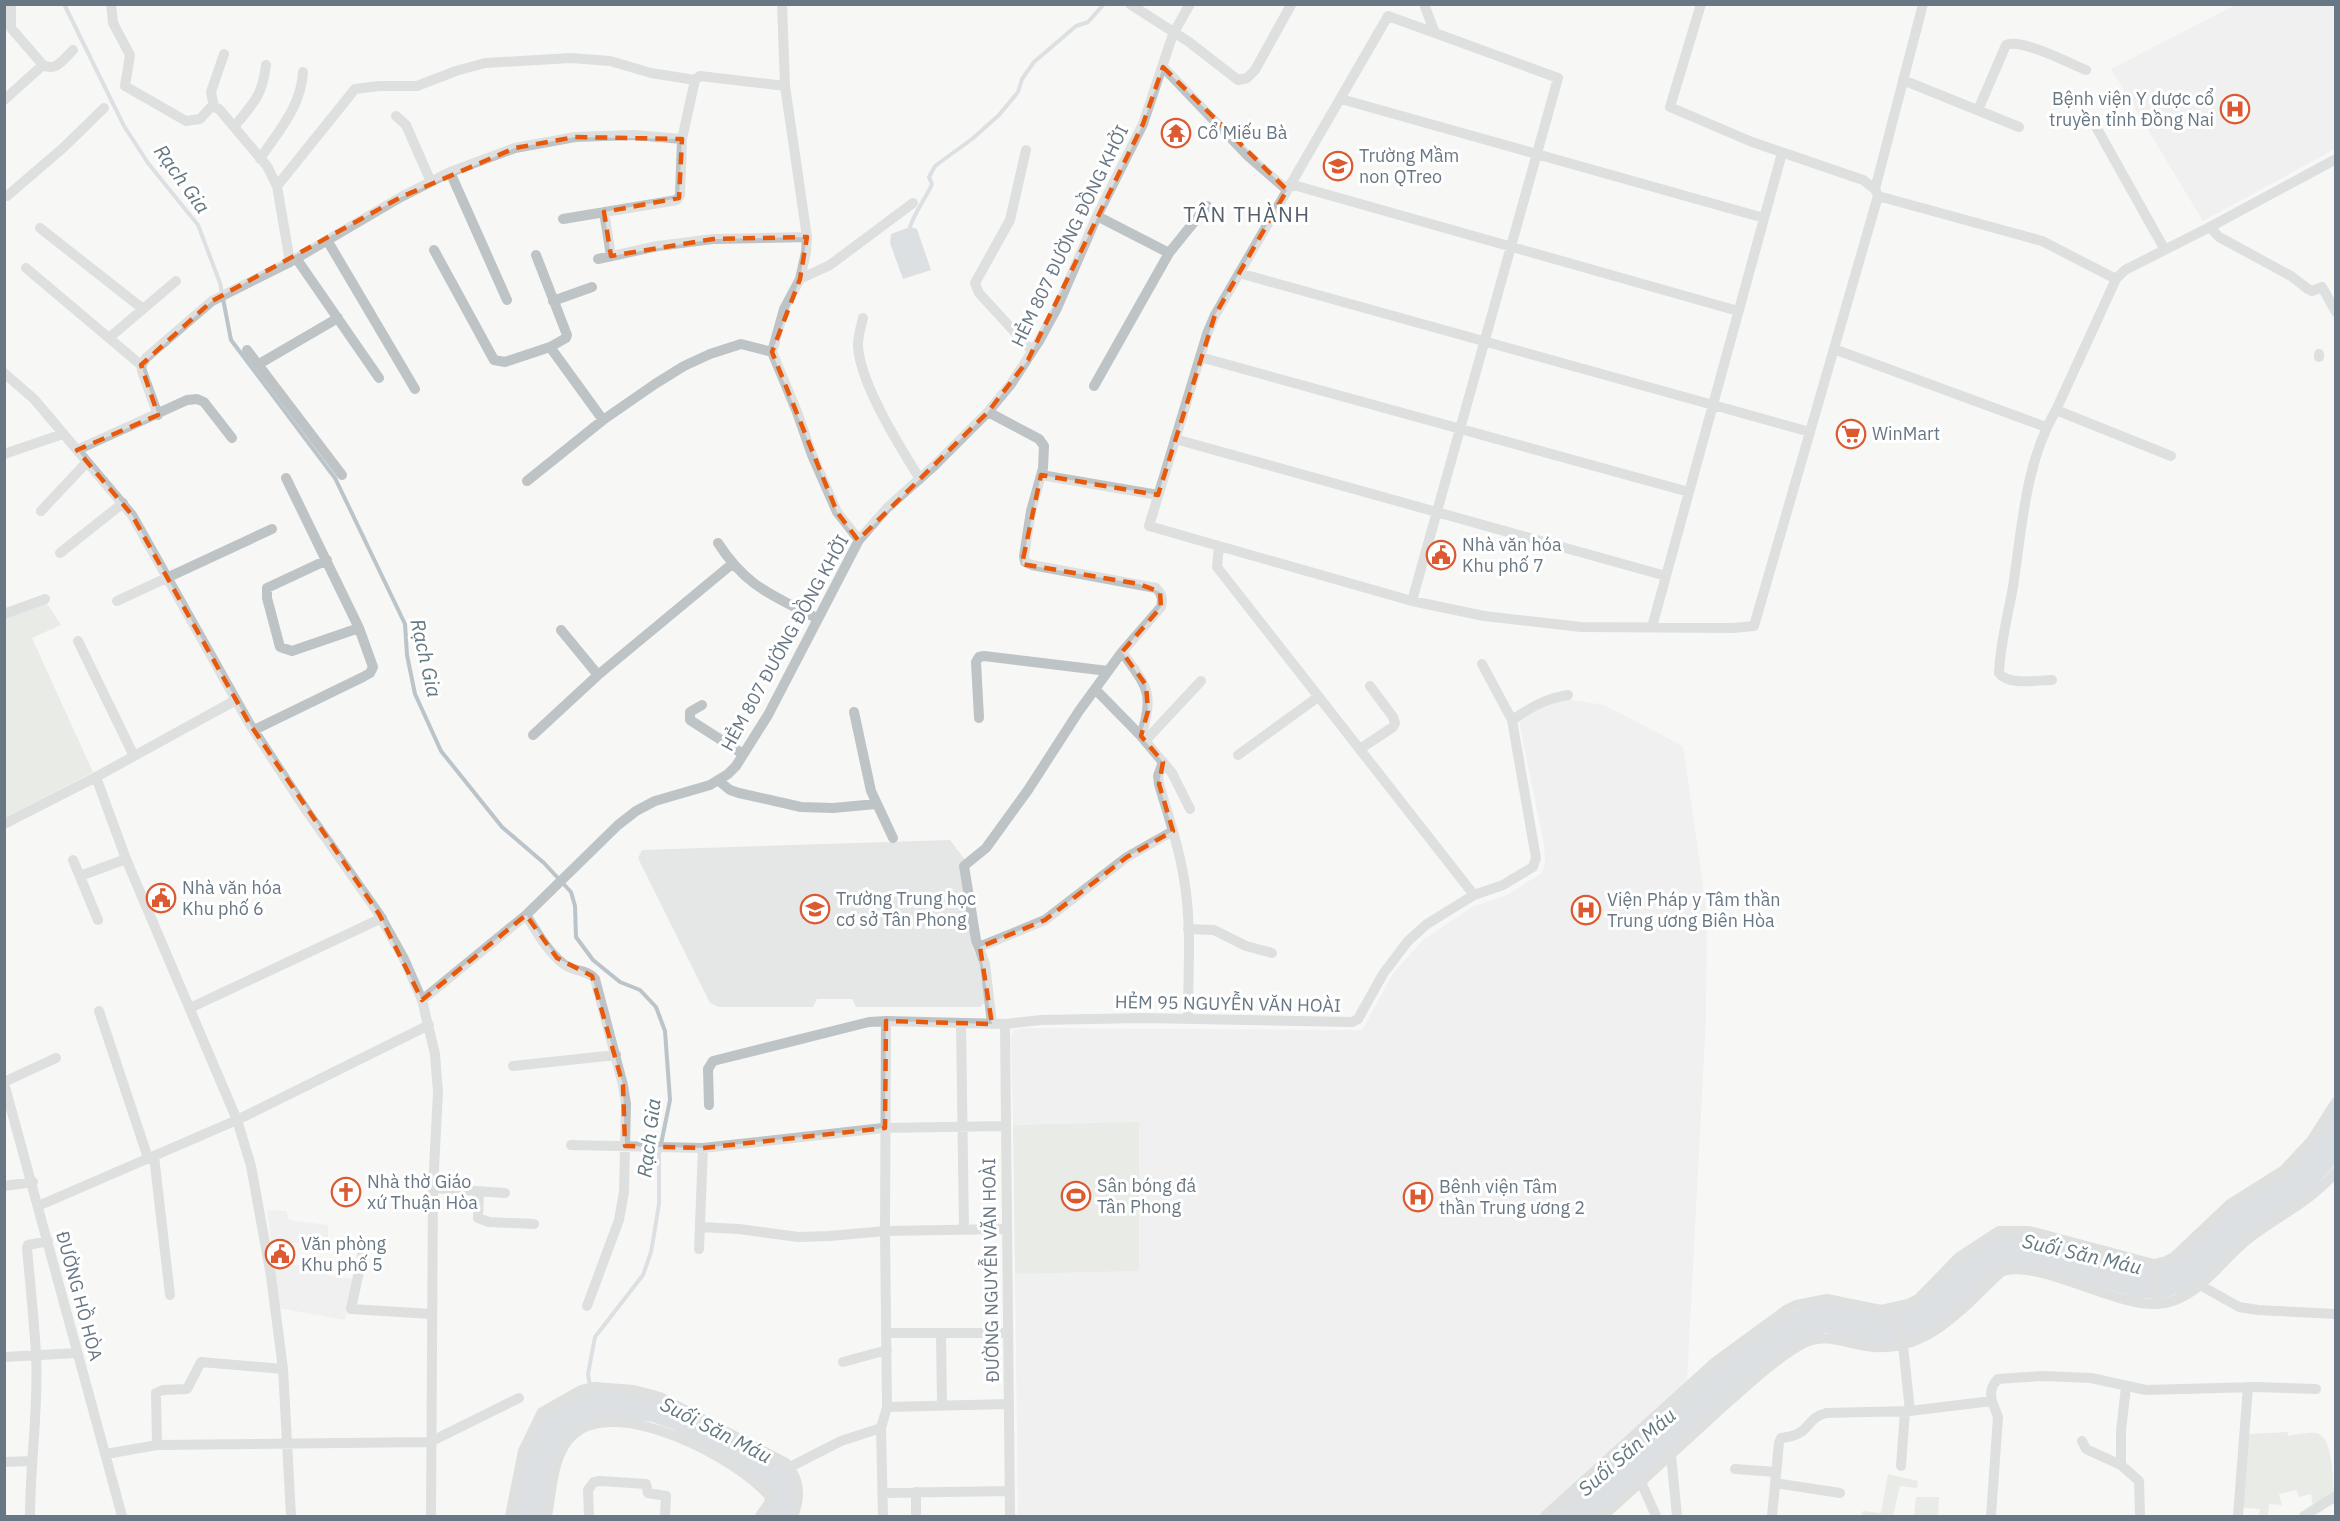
<svg xmlns="http://www.w3.org/2000/svg" width="2340" height="1521" viewBox="0 0 2340 1521" font-family="'IBM Plex Sans',sans-serif">
<rect width="100%" height="100%" fill="#f7f7f5"/>
<!-- built -->
<path fill="#e5e6e6" d="M 2237,4 L 2335,5 L 2335,149 L 2203,221 L 2111,69 Z
M 1565,699 L 1604,705 L 1683,746 L 1707,914 L 1706,1019 L 1687,1381 L 1602,1516 L 1018,1516 L 1015,1274 L 1139,1271 L 1139,1123 L 1013,1125 L 1011,1036 L 1014,1030 L 1022,1028 L 1362,1030 L 1394,972 L 1423,940 L 1472,907 L 1507,895 L 1542,873 L 1545,863 L 1544,844 L 1519,722 L 1545,704 Z
M 950,840 L 966,861 L 960,865 L 974,953 L 981,958 L 987,1001 L 980,1007 L 856,1007 L 852,999 L 817,999 L 813,1007 L 718,1007 L 710,1003 L 638,858 L 642,850 Z
M 267,1210 L 286,1211 L 289,1220 L 328,1225 L 328,1243 L 271,1243 Z
M 327,1264 L 326,1275 L 353,1279 L 345,1320 L 279,1308 L 274,1266 Z"/>
<!-- green -->
<path fill="#d7dcd4" d="M 46,602 L 61,625 L 32,638 L 93,772 L 5,818 L 5,617 Z
M 1139,1122 L 1139,1271 L 1015,1274 L 1013,1125 Z
M 2288,1432 L 2288,1436 C 2294,1435 2311,1432 2316,1433 C 2334,1437 2332,1479 2334,1493 L 2313,1506 L 2311,1494 L 2299,1497 L 2296,1490 L 2279,1494 L 2282,1505 L 2269,1504 L 2268,1516 L 2259,1516 L 2260,1509 L 2243,1508 L 2249,1434 Z
M 1888,1474 L 1918,1481 L 1917,1488 L 1900,1486 L 1893,1516 L 1861,1516 L 1863,1511 L 1881,1513 Z
M 1916,1497 L 1939,1497 L 1938,1516 L 1951,1516 L 1906,1516 L 1914,1516 Z"/>
<!-- water -->
<path fill="#bac4c9" d="M 910,227 L 917,229 L 931,270 L 903,279 L 890,243 L 891,234 Z
M 2335,1109 L 2335,1165 L 2313,1189 L 2185,1291 L 2161,1299 L 2138,1298 L 2026,1265 L 2007,1265 L 1998,1268 L 1961,1306 L 1927,1331 L 1898,1342 L 1873,1343 L 1826,1333 L 1810,1336 L 1734,1391 L 1597,1516 L 1552,1516 L 1718,1363 L 1788,1314 L 1808,1306 L 1826,1303 L 1906,1309 L 1961,1261 L 2000,1235 L 2026,1235 L 2159,1267 L 2233,1207 L 2287,1173 Z
M 596,1391 L 634,1394 L 657,1400 L 783,1466 C 797,1482 796,1498 788,1516 L 765,1516 L 773,1505 L 733,1461 L 672,1429 L 652,1422 L 619,1418 L 599,1418 L 583,1423 L 571,1430 L 559,1446 L 543,1516 L 515,1516 L 527,1452 L 546,1415 L 582,1395 Z"/>
<g fill="none" stroke-linecap="round" stroke-linejoin="round">
<!-- stream -->
<path stroke="#bac4c9" stroke-width="4" d="M 64,4 L 124,126 L 148,163 L 198,225 L 220,283 L 231,340 L 335,478 L 405,624 L 407,655 L 415,694 L 441,751 L 502,827 L 544,863 L 571,892 L 575,906 L 576,937 L 593,960 L 620,982 L 640,990 L 656,1007 L 665,1031 L 670,1100 L 659,1154 L 659,1203 L 655,1229 L 651,1252 L 643,1275 L 595,1337 L 588,1374 L 590,1386
M 910,227 C 915,211 925,200 932,184 L 929,177 L 935,166 L 972,139 L 999,115 L 1018,92 L 1022,79 L 1034,62 L 1076,26 L 1088,22 L 1104,4"/>
<!-- street -->
<path stroke="#bec3c6" stroke-width="10" d="M 11,4 L 11,28 L 43,65 C 56,72 64,59 73,50
M 111,4 L 113,23 L 130,55 L 125,86 L 186,121 L 200,119 L 210,108 L 214,107
M 782,4 L 785,86 L 807,237 L 806,252 L 800,279 L 784,309 L 772,352 L 797,412 L 812,455 L 837,512 L 859,540
M 1130,4 L 1189,42 L 1238,80 L 1247,78 L 1255,70 L 1291,5
M 1701,4 L 1670,107 L 1752,142 L 1863,180 L 1875,189 L 1878,196
M 1435,33 L 1388,16 L 1215,315 L 1207,334 L 1149,526 L 1412,601 L 1484,616 L 1581,627 L 1733,628 L 1754,626 L 1878,196
M 224,54 L 211,92 L 214,107 L 219,109 L 267,166 L 277,186
M 1163,67 L 1248,156 L 1287,190
M 1903,80 L 2019,127
M 1341,99 L 1764,218
M 4,100 L 43,65
M 1978,110 L 2006,45 C 2021,38 2069,63 2086,70
M 396,116 L 406,125 L 431,182
M 2095,125 L 2165,250
M 234,127 C 254,102 262,97 266,65
M 1026,150 L 1010,220 L 975,283 L 979,293 L 1032,351
M 260,159 C 279,130 301,107 303,72
M 450,172 L 507,300
M 1290,184 L 1738,311
M 1875,189 L 1923,4
M 7,196 L 63,148 L 104,108
M 1878,196 L 2042,241 L 2116,279 L 2125,270 L 2210,227 L 2336,159
M 604,212 L 611,256
M 1097,216 L 1169,253
M 563,219 L 677,200 L 680,195 L 682,139
M 2210,227 L 2219,237 L 2291,276 L 2308,289 L 2312,291 L 2322,287 L 2336,312
M 40,228 L 143,309
M 327,240 L 415,389
M 434,250 L 494,360 L 505,362 L 550,347 L 603,420 L 655,384 L 684,366 L 710,354 L 741,344 L 772,352
M 536,255 L 567,335 L 566,338 L 550,347
M 296,258 L 379,378
M 598,259 L 658,246 L 713,239 L 807,237
M 290,262 L 277,186 L 355,89 L 379,86 L 417,86 L 456,71 L 485,63 L 571,58 L 610,61 L 651,73 L 695,80
M 26,268 L 141,365
M 1239,273 L 1810,432
M 800,279 L 830,265 L 913,203
M 553,301 L 592,287
M 863,318 C 861,326 858,336 858,345 C 859,382 900,447 920,479
M 110,337 L 176,281
M 1834,349 L 2046,427
M 247,350 L 342,475
M 2319,354 L 2319,357
M 1200,357 L 1689,492
M 259,364 L 338,318
M 4,373 L 34,399 L 132,515 L 249,723 L 306,810 L 379,914 L 404,959 L 422,1000 L 435,1054 L 438,1092 L 433,1188 L 431,1516
M 1094,386 L 1169,253 L 1207,206
M 2056,410 L 2171,456
M 988,412 L 1039,439 L 1044,446 L 1043,468 L 1031,511 L 1024,556 L 1025,562 L 1032,565 L 1156,588 C 1162,594 1163,599 1161,607 L 1122,652 L 1079,711 L 1028,790 L 986,848 L 964,866 L 976,940 L 985,964 L 992,1024
M 158,415 L 142,371 L 141,365 L 147,357 L 212,301 L 290,262 L 401,197 L 450,172 L 515,148 L 575,137 L 634,135 L 682,139 L 695,80 L 700,76 L 785,86
M 1175,439 L 1666,576
M 77,450 L 187,400 L 197,399 L 204,402 L 232,438
M 4,454 L 63,434
M 1041,475 L 1158,495
M 527,481 L 603,420
M 41,511 L 87,462
M 718,543 C 747,588 773,595 818,619
M 1219,546 L 1217,567 L 1474,895
M 60,553 L 123,503
M 327,560 L 267,588 L 267,598 L 280,647 L 292,651 L 359,628
M 117,601 L 272,529
M 1412,601 L 1558,78 L 1435,33 L 1424,4
M 4,614 L 45,599
M 1652,627 L 1782,153
M 561,630 L 598,675
M 78,641 L 134,756
M 1122,652 C 1147,687 1155,693 1141,736
M 1482,664 L 1512,720
M 2052,680 C 2037,680 2009,686 1999,673 C 2000,645 2008,615 2013,587 C 2022,528 2025,463 2056,410 L 2116,279
M 1095,689 L 1141,736 L 1172,773 L 1190,809
M 702,705 L 690,712 L 690,720 L 743,754
M 854,712 L 871,791 L 893,838
M 979,718 L 976,662 L 979,657 L 984,656 L 1108,671
M 254,730 L 363,677 L 370,673 L 373,667 L 359,628 L 286,478
M 533,735 L 598,675 L 732,564
M 1145,741 L 1201,681
M 1360,749 L 1393,727 L 1395,723 L 1393,717 L 1370,686
M 1238,755 L 1318,697
M 1163,762 L 1158,776 L 1159,784 C 1168,815 1179,846 1184,879 C 1192,924 1188,972 1188,1018
M 96,777 L 126,859 L 237,1120 L 251,1166 L 271,1276 L 283,1369 L 291,1516
M 719,781 L 730,790 L 739,793 L 801,807 L 833,808 L 876,804
M 4,824 L 96,777 L 236,700
M 73,860 L 98,920
M 80,876 L 126,859
M 526,915 C 537,932 548,953 565,965 C 575,972 587,969 595,979 L 623,1085 L 626,1104 L 625,1146 L 624,1192 L 619,1220 L 587,1306
M 1188,929 L 1214,930 L 1246,946 L 1272,953
M 979,947 L 1045,920 L 1127,857 L 1173,831
M 422,1000 L 526,915 L 618,825 L 636,811 L 655,801 L 710,785 L 728,774 L 736,766 L 768,715 L 859,540 L 887,508 L 934,466 L 988,412 L 1011,384 L 1039,341 L 1057,308 L 1097,216 L 1143,124 L 1173,34 L 1190,4
M 190,1008 L 382,918
M 99,1011 L 148,1158
M 961,1024 L 964,1230
M 1005,1024 L 1010,1516
M 513,1066 L 616,1055
M 4,1082 L 56,1058
M 4,1083 L 122,1516
M 709,1105 L 708,1069 L 713,1061 L 869,1022 L 886,1021 L 1005,1024 L 1041,1020 L 1143,1018 L 1352,1022 L 1358,1019 L 1383,974 L 1408,941 L 1427,924 L 1474,895 L 1503,885 L 1533,867 L 1536,858 L 1512,720 C 1530,708 1546,698 1568,695
M 571,1145 L 703,1148 L 883,1128 L 1006,1126
M 154,1156 L 170,1295
M 4,1186 L 33,1182
M 433,1188 L 505,1193
M 479,1192 L 478,1218 L 489,1222 L 534,1224
M 38,1206 L 237,1120 L 429,1025
M 700,1227 L 739,1229 L 798,1237 L 830,1236 L 885,1231 L 1007,1229
M 364,1248 L 351,1309 L 431,1314
M 699,1249 L 703,1148
M 2154,1264 L 2157,1304
M 2200,1285 L 2239,1307 L 2258,1310 L 2336,1314
M 887,1333 L 1008,1333
M 941,1333 L 942,1406
M 4,1357 L 77,1353
M 843,1362 L 887,1350
M 2126,1387 L 2121,1431 L 2121,1465 L 2139,1481 L 2140,1516
M 887,1407 L 1009,1404
M 1910,1411 L 1992,1401 C 1990,1392 1991,1386 1998,1379 L 2042,1376 L 2091,1378 L 2146,1390 L 2256,1387 L 2316,1389
M 2082,1441 L 2086,1449 L 2121,1465
M 157,1445 L 156,1393 L 163,1390 L 187,1389 L 201,1362 L 283,1369
M 106,1454 L 157,1445 L 430,1442 L 519,1398
M 1671,1455 L 1677,1516
M 4,1462 L 31,1461
M 1901,1466 L 1905,1411
M 790,1467 L 841,1441 L 881,1428
M 1735,1469 L 1776,1472
M 1641,1482 L 1656,1516
M 1775,1483 L 1840,1493
M 916,1492 L 916,1516
M 882,1493 L 1010,1491
M 30,1516 C 30,1462 39,1408 36,1354 C 34,1319 30,1283 27,1248 L 28,1245 L 48,1241
M 510,1516 L 523,1451 L 542,1412 L 581,1390 L 595,1387 L 634,1390 L 660,1397 L 786,1463 C 800,1479 801,1497 793,1516
M 547,1516 C 552,1491 552,1454 573,1435 C 616,1394 739,1459 770,1497 L 769,1503 L 760,1516
M 589,1516 L 588,1490 L 594,1482 L 600,1481 L 646,1484 L 648,1493 L 666,1496 L 665,1516
M 883,1516 L 881,1428 L 887,1407 L 885,1231 L 886,1021
M 1545,1516 L 1715,1362 L 1786,1310 L 1796,1305 L 1827,1299 L 1881,1310 L 1908,1304 L 1918,1299 L 1959,1257 L 1999,1231 L 2029,1231 L 2154,1264 L 2166,1261 L 2174,1257 L 2230,1204 L 2284,1170 L 2311,1141 L 2336,1102
M 1603,1516 C 1640,1483 1677,1449 1714,1415 C 1739,1393 1773,1360 1802,1344 C 1826,1331 1848,1345 1873,1347 C 1930,1351 1963,1307 2001,1272 C 2034,1257 2116,1307 2157,1304 C 2198,1301 2219,1262 2248,1239 C 2279,1215 2309,1203 2336,1172
M 1772,1516 L 1779,1443 L 1781,1438 C 1812,1435 1804,1419 1826,1413 L 1910,1411 L 1903,1345 L 1892,1309
M 1991,1516 L 1998,1417 L 1992,1401
M 2238,1516 L 2248,1387
M 2304,1516 L 2336,1496"/>
</g>
<!-- marked area -->
<path d="M0 0H2340V1521H0ZM 1163,67 L 1287,190 L 1215,315 L 1158,495 L 1041,475 L 1022,564 L 1139,584 L 1160,592 L 1161,607 L 1122,652 L 1146,685 L 1148,711 L 1141,736 L 1163,762 L 1159,784 L 1173,831 L 1127,857 L 1045,920 L 980,947 L 992,1024 L 886,1021 L 885,1128 L 703,1148 L 625,1146 L 623,1085 L 592,976 L 557,958 L 526,915 L 422,1000 L 379,914 L 249,723 L 132,515 L 77,450 L 158,415 L 141,365 L 212,301 L 401,197 L 515,148 L 575,137 L 682,139 L 679,198 L 604,212 L 611,256 L 713,239 L 807,237 L 800,279 L 772,352 L 837,512 L 858,540 L 988,412 L 1028,360 L 1143,124 Z" fill="#f7f7f5" fill-opacity=".55" fill-rule="evenodd"/>
<path fill="none" stroke="#e8590c" stroke-width="4.5" stroke-dasharray="12 8" stroke-linejoin="round" d="M 1163,67 L 1287,190 L 1215,315 L 1158,495 L 1041,475 L 1022,564 L 1139,584 L 1160,592 L 1161,607 L 1122,652 L 1146,685 L 1148,711 L 1141,736 L 1163,762 L 1159,784 L 1173,831 L 1127,857 L 1045,920 L 980,947 L 992,1024 L 886,1021 L 885,1128 L 703,1148 L 625,1146 L 623,1085 L 592,976 L 557,958 L 526,915 L 422,1000 L 379,914 L 249,723 L 132,515 L 77,450 L 158,415 L 141,365 L 212,301 L 401,197 L 515,148 L 575,137 L 682,139 L 679,198 L 604,212 L 611,256 L 713,239 L 807,237 L 800,279 L 772,352 L 837,512 L 858,540 L 988,412 L 1028,360 L 1143,124 Z"/>
<!-- icons -->
<defs>
<g id="hospital-ring" transform="scale(1.5)"><circle r="9.5" fill="#fff" stroke="#db5a31" stroke-width="1.5"/><path d="M-5-5h3v3.5h4V-5h3V5h-3V1.5h-4V5h-3Z" fill="#db5a31"/></g>
<g id="temple-ring" transform="scale(1.5)"><circle r="9.5" fill="#fff" stroke="#db5a31" stroke-width="1.5"/><path d="M0-6L5-2H3V0L6.5 2.5H4V6H1.5V3h-3V6H-4V2.5H-6.5L-3 0V-2H-5Z" fill="#db5a31"/></g>
<g id="school-ring" transform="scale(1.5)"><circle r="9.5" fill="#fff" stroke="#db5a31" stroke-width="1.5"/><path d="M0-5L7-2L0 1L-7-2ZM-4 1L0 2.5L4 1V4Q0 6-4 4Z" fill="#db5a31"/></g>
<g id="supermarket-ring" transform="scale(1.5)"><circle r="9.5" fill="#fff" stroke="#db5a31" stroke-width="1.5"/><path d="M-6-5.5h2.5l.6 2H6L4.5 2H-2.5L-4.4-4H-6ZM-1.5 3.2a1.3 1.3 0 1 0 .1 0ZM3 3.2a1.3 1.3 0 1 0 .1 0Z" fill="#db5a31"/></g>
<g id="civic-ring" transform="scale(1.5)"><circle r="9.5" fill="#fff" stroke="#db5a31" stroke-width="1.5"/><path d="M-.6-6.5H3V-4.5H.6V-3L4-1V1h2V6H-6V1h2V-1L-.6-3ZM-1.2 2.5V6h2.4V2.5Z" fill="#db5a31"/></g>
<g id="church-ring" transform="scale(1.5)"><circle r="9.5" fill="#fff" stroke="#db5a31" stroke-width="1.5"/><path d="M-1.2-6h2.4v3.5h3.3v2.4h-3.3V6h-2.4V-.1h-3.3v-2.4h3.3Z" fill="#db5a31"/></g>
<g id="stadium-ring" transform="scale(1.5)"><circle r="9.5" fill="#fff" stroke="#db5a31" stroke-width="1.5"/><path d="M0-5a6.5 5 0 1 0 0 10a6.5 5 0 1 0 0-10ZM-3.5-1.8h7v3.6h-7Z" fill="#db5a31"/></g>
</defs>
<g fill-rule="evenodd">
<use href="#hospital-ring" x="2235" y="109"/>
<use href="#temple-ring" x="1176" y="133"/>
<use href="#school-ring" x="1338" y="166"/>
<use href="#supermarket-ring" x="1851" y="434"/>
<use href="#civic-ring" x="1441" y="555"/>
<use href="#civic-ring" x="161" y="898"/>
<use href="#school-ring" x="815" y="909"/>
<use href="#hospital-ring" x="1586" y="910"/>
<use href="#church-ring" x="346" y="1192"/>
<use href="#stadium-ring" x="1076" y="1196"/>
<use href="#hospital-ring" x="1418" y="1197"/>
<use href="#civic-ring" x="280" y="1254"/>
</g>
<g text-anchor="middle" stroke-width="6" stroke-linejoin="round" paint-order="stroke">
<!-- poi labels -->
<g font-size="18" fill="#687784" stroke="#fff" text-anchor="start">
<text x="2214" y="105" text-anchor="end">Bệnh viện Y dược cổ<tspan x="2214" dy="21">truyền tỉnh Đồng Nai</tspan></text>
<text x="1197" y="139">Cổ Miếu Bà</text>
<text x="1359" y="162">Trường Mầm<tspan x="1359" dy="21">non QTreo</tspan></text>
<text x="1872" y="440">WinMart</text>
<text x="1462" y="551">Nhà văn hóa<tspan x="1462" dy="21">Khu phố 7</tspan></text>
<text x="182" y="894">Nhà văn hóa<tspan x="182" dy="21">Khu phố 6</tspan></text>
<text x="836" y="905">Trường Trung học<tspan x="836" dy="21">cơ sở Tân Phong</tspan></text>
<text x="1607" y="906">Viện Pháp y Tâm thần<tspan x="1607" dy="21">Trung ương Biên Hòa</tspan></text>
<text x="367" y="1188">Nhà thờ Giáo<tspan x="367" dy="21">xứ Thuận Hòa</tspan></text>
<text x="1097" y="1192">Sân bóng đá<tspan x="1097" dy="21">Tân Phong</tspan></text>
<text x="1439" y="1193">Bệnh viện Tâm<tspan x="1439" dy="21">thần Trung ương 2</tspan></text>
<text x="301" y="1250">Văn phòng<tspan x="301" dy="21">Khu phố 5</tspan></text>
</g>
<!-- street labels -->
<g font-size="18" fill="#687784" stroke="#fff">
<text transform="translate(1070 236) rotate(-64)" y="6">HẺM 807 ĐƯỜNG ĐỒNG KHỞI</text>
<text transform="translate(785 643) rotate(-61)" y="6">HẺM 807 ĐƯỜNG ĐỒNG KHỞI</text>
<text transform="translate(1228 1004) rotate(1)" y="6">HẺM 95 NGUYỄN VĂN HOÀI</text>
<text transform="translate(991 1270) rotate(-91)" y="6">ĐƯỜNG NGUYỄN VĂN HOÀI</text>
<text transform="translate(79 1296) rotate(75)" y="6">ĐƯỜNG HỒ HÒA</text>
</g>
<!-- water labels -->
<g font-size="20" font-style="italic" fill="#637880" stroke="#fff">
<text transform="translate(182 179) rotate(54)" y="7">Rạch Gia</text>
<text transform="translate(426 658) rotate(77)" y="7">Rạch Gia</text>
<text transform="translate(649 1138) rotate(-83)" y="7">Rạch Gia</text>
<text transform="translate(2082 1254) rotate(13)" y="7">Suối Săn Máu</text>
<text transform="translate(716 1430) rotate(27)" y="7">Suối Săn Máu</text>
<text transform="translate(1627 1452) rotate(-41)" y="7">Suối Săn Máu</text>
</g>
<!-- quarter labels -->
<g font-size="21" letter-spacing="1.5" fill="#55606a" stroke="#fff">
<text x="1247" y="222">TÂN THÀNH</text>
</g>
</g>
<!-- border -->
<rect width="2340" height="1521" fill="none" stroke="#687784" stroke-width="12"/>
</svg>
